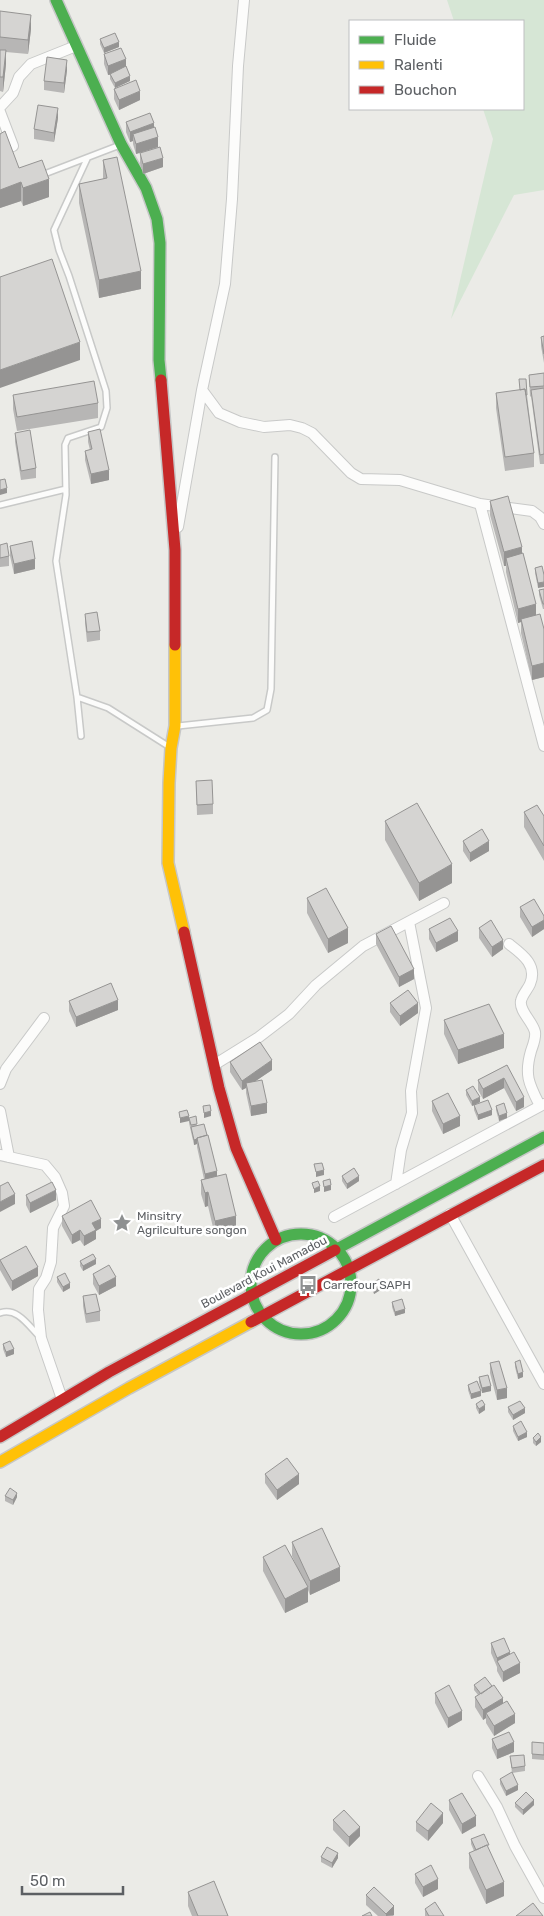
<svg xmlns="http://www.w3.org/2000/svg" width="544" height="1916" viewBox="0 0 544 1916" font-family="Rubik,sans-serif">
<rect width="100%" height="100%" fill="#ebebe7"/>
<!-- green -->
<path fill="#d6e6d5" d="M 447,0 L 544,0 L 544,190 L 514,195 L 451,319 L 493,139 L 483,109 L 523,109 L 523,21 L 454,21 Z"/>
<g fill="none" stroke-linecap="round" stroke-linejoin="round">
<!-- lane casing -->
<g stroke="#c8c9c8" stroke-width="8">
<path id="lane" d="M 47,173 L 120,145
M 0,505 L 66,489
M 77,697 L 108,708 L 168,746
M 178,726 L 253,718 L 267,710 L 271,689 L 275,457
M 81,736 L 77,697 L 56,561 L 66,495 L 65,445 L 68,438 L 101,427 L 107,408 L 106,391 L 69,276 L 59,250 L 54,230 L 87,159
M 0,1313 C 17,1307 28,1325 39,1336"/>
</g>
<!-- street casing -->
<g stroke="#c8c9c8" stroke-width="12">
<path id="street" d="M 0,107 L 13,93 L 19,77 L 31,64 L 76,46
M 0,112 L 13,146
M 202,390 L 219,413 L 240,422 L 264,427 L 290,425 L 302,428 L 312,433 L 351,473 L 361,479 L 400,480 L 480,504 L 532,511 L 540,517 L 544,524
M 480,504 L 544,746
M 178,527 L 202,390 L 225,284 L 232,199 L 238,66 L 244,0
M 509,944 C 522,954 538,965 530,984 C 528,989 522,995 521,1001 C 519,1011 533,1022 535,1032 C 536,1038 533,1045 531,1051 C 524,1075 529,1084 540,1106
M 214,1065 L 259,1037 L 289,1014 L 316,985 L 363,946 L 444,903
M 0,1084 L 6,1069 L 44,1018
M 0,1111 L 9,1157
M 0,1155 L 45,1165 L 55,1177 L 62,1193 L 64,1206 L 53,1228 L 51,1262 L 46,1278 L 39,1289 L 38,1310 L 41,1338 L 62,1399
M 396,1184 L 401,1150 L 412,1113 L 411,1091 L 426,1008 L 409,922
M 450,1214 L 544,1384
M 334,1217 L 544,1104
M 478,1776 L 497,1807 L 515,1846 L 544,1898"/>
</g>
<!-- fast casing -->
<g stroke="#c6c7c7" stroke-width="14">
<path id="fast" d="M 56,0 L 121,144 L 146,188 L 157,219 L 160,243 L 159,360 L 161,380
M251 1284a50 50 0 1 1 100 0a50 50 0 1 1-100 0Z
M 335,1250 L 544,1137"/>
</g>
<!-- slow casing -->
<g stroke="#c6c7c7" stroke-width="14">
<path id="slow" d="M 175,645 L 175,726 L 171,748 L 169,783 L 168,863 L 184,932
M 0,1462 L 129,1388 L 251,1322"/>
</g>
<!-- jam casing -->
<g stroke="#c6c7c7" stroke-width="14">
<path id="jam" d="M 161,380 L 175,550 L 175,645
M 184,932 L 219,1088 L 236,1148 L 276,1240
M 251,1322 L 544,1165
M 0,1437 L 109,1372 L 335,1250"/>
</g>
<!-- lane -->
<use href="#lane" stroke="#fcfcfb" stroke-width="5"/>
<!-- street -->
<use href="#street" stroke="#fcfcfb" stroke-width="10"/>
<!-- fast -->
<use href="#fast" stroke="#4caf50" stroke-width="11"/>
<!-- slow -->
<use href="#slow" stroke="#ffc107" stroke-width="11"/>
<!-- jam -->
<use href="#jam" stroke="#c62828" stroke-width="11"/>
</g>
<!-- wall -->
<path fill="#b7b6b5" d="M 0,11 L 31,29 L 28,54 L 6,52 L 6,64 L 3,92 L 0,91 Z
M 100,39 L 119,47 L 104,53 L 100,44 Z
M 104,54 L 126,66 L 130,81 L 115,88 L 110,79 L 110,75 L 108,75 L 104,64 Z
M 67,70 L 64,93 L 44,90 L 44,81 Z
M 114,89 L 140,100 L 119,110 L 114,99 Z
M 58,118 L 54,142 L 34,139 L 34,129 Z
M 126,122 L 154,128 L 158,147 L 136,154 L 133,144 L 133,141 L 130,142 L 126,132 Z
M 0,134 L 19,168 L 49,197 L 23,206 L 21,201 L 0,208 Z
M 140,153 L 163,167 L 143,174 L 140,163 Z
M 103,160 L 141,289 L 99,298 L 79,203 L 79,184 L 103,179 Z
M 544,336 L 544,363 L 541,346 L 541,337 Z
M 544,373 L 544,464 L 540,464 L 531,396 L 530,397 L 529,375 Z
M 496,393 L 527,395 L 534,453 L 534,467 L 505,471 L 496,408 Z
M 13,395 L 98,403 L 98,418 L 17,431 L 13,409 Z
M 88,432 L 109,480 L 91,484 L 85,460 L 85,451 L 90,450 L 88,442 Z
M 15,433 L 36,468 L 36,478 L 21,480 L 15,442 Z
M 490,501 L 522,554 L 536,615 L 544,629 L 544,677 L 532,680 L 521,633 L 521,622 L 518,623 L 506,572 L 506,566 L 504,566 L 490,515 Z
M 0,545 L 9,556 L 9,566 L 0,567 Z
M 10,546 L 35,569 L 14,574 L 10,556 Z
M 542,566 L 538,588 L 535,573 L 535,568 Z
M 544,589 L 544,609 L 543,609 L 539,595 L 539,590 Z
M 85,614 L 100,631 L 100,640 L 87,642 L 85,623 Z
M 196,781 L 213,804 L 213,814 L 197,815 Z
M 524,812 L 544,816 L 544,861 L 524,827 Z
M 385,821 L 452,883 L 419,901 L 385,840 Z
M 463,841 L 489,851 L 470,862 L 463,851 Z
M 307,898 L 348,943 L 328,953 L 307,913 Z
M 520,907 L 544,916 L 544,929 L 532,937 L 520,917 Z
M 479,928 L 503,949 L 492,957 L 479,938 Z
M 429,929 L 458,941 L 436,952 L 429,939 Z
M 376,934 L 414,979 L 399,987 L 376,944 Z
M 69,1001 L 118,1010 L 76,1027 L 69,1011 Z
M 390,1003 L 418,1013 L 400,1026 L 390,1012 Z
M 444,1020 L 504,1048 L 458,1064 L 444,1034 Z
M 230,1062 L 272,1070 L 255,1081 L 267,1113 L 251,1116 L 246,1093 L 246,1088 L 242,1090 L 230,1072 Z
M 507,1065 L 524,1107 L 516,1111 L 504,1088 L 483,1099 L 478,1090 L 478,1080 Z
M 466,1090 L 480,1102 L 476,1104 L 492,1115 L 478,1120 L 474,1110 L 474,1105 L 472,1106 L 466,1095 Z
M 432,1101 L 460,1126 L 443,1134 L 432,1111 Z
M 496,1106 L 507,1118 L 499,1121 L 496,1110 Z
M 189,1118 L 197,1125 L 217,1176 L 236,1231 L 215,1236 L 208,1206 L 205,1207 L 201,1194 L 201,1180 L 204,1179 L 197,1147 L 197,1144 L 194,1145 L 189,1123 Z
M 342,1176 L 359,1181 L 347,1189 L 342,1181 Z
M 26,1195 L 56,1200 L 30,1213 L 26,1205 Z
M 62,1216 L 101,1228 L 96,1231 L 96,1239 L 84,1246 L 80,1240 L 72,1244 L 62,1226 Z
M 0,1260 L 38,1276 L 12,1291 L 0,1270 Z
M 80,1261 L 96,1264 L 83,1271 L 80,1266 Z
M 93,1274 L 116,1286 L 99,1295 L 93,1284 Z
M 57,1277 L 70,1288 L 63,1292 L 57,1282 Z
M 371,1284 L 382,1289 L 374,1294 L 371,1288 Z
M 83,1296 L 100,1311 L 100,1321 L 86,1323 L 83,1306 Z
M 392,1302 L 405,1313 L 395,1316 L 392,1307 Z
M 3,1344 L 14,1354 L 6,1357 L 3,1349 Z
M 515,1362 L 523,1377 L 518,1379 L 515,1367 Z
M 490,1363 L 507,1398 L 497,1400 L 490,1373 Z
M 479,1377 L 491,1391 L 482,1393 L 479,1382 Z
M 468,1385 L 481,1396 L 471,1399 L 468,1390 Z
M 476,1404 L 485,1410 L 479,1414 L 476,1408 Z
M 508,1407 L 525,1413 L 513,1420 L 508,1412 Z
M 513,1426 L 527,1437 L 518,1441 L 513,1431 Z
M 533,1438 L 541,1442 L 536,1446 L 533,1443 Z
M 265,1474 L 299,1484 L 277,1500 L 265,1483 Z
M 5,1496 L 17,1497 L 13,1505 L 5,1501 Z
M 292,1542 L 340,1581 L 310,1595 L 308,1590 L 308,1602 L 285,1613 L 263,1571 L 263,1557 L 299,1572 L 292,1556 Z
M 491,1643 L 510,1654 L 520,1673 L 503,1682 L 497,1671 L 497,1667 L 491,1653 Z
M 474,1685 L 503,1704 L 515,1723 L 494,1736 L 486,1723 L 486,1718 L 483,1720 L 475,1707 L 475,1697 L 478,1695 L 474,1690 Z
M 435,1693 L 462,1720 L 448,1728 L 435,1703 Z
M 492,1739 L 514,1752 L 497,1759 L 492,1748 Z
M 532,1742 L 544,1743 L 544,1760 L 532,1759 Z
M 510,1756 L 525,1766 L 525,1771 L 512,1773 L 518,1790 L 506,1796 L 500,1784 L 500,1779 L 512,1773 Z
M 449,1800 L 476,1826 L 462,1834 L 449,1810 Z
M 515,1803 L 534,1805 L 523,1815 L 515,1807 Z
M 333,1820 L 360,1836 L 349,1847 L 333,1830 Z
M 416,1822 L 443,1823 L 428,1841 L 416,1831 Z
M 471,1839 L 504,1896 L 486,1904 L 469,1868 L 469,1853 L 474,1851 L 471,1844 Z
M 321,1857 L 338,1858 L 332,1868 L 321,1862 Z
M 415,1874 L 438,1889 L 423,1897 L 415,1883 Z
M 188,1892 L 228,1916 L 192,1916 L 188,1906 Z
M 366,1895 L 394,1915 L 393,1916 L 378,1916 L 366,1905 Z
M 425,1909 L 444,1916 L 425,1916 Z"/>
<!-- shaded-wall -->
<path fill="#959493" d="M 31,15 L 31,29 L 28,54 L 28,40 Z
M 119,42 L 119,47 L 104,53 L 104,48 Z
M 6,50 L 6,64 L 3,92 L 3,77 Z
M 126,59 L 126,69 L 108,75 L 108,66 Z
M 67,60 L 67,70 L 64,93 L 64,83 Z
M 130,76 L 130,81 L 115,88 L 115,83 Z
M 140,91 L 140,100 L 119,110 L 119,100 Z
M 58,108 L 58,118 L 54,142 L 54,133 Z
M 154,123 L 154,133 L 133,134 L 133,141 L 130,142 L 130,132 Z
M 158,137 L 158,147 L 136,154 L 136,144 Z
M 163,158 L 163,167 L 143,174 L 143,164 Z
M 49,179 L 49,197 L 23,206 L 23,188 Z
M 21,182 L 21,201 L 0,208 L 0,190 Z
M 141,271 L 141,289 L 99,298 L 99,280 Z
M 80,342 L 80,360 L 0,388 L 0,370 Z
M 109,470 L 109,480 L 91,484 L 91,474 Z
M 7,488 L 7,493 L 0,495 L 0,490 Z
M 522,547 L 522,562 L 506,558 L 506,566 L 504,566 L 504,552 Z
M 35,559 L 35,569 L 14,574 L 14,564 Z
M 544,582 L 544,587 L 538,588 L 538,583 Z
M 536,604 L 536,618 L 521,619 L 521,622 L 518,623 L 518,609 Z
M 544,663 L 544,677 L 532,680 L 532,666 Z
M 489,841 L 489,851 L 470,862 L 470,853 Z
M 452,864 L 452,883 L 419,901 L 419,883 Z
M 544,920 L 544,929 L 532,937 L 532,927 Z
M 348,928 L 348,943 L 328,953 L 328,939 Z
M 458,931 L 458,941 L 436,952 L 436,943 Z
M 503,940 L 503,949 L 492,957 L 492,947 Z
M 414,969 L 414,979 L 399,987 L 399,977 Z
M 118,1000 L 118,1010 L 76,1027 L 76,1017 Z
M 418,1003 L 418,1013 L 400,1026 L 400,1016 Z
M 504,1034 L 504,1048 L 458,1064 L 458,1050 Z
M 272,1060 L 272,1070 L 247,1087 L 246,1083 L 246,1088 L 242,1090 L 242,1081 Z
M 504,1078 L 504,1088 L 483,1099 L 483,1089 Z
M 480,1097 L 480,1102 L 472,1106 L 472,1101 Z
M 524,1097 L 524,1107 L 516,1111 L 516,1102 Z
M 267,1103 L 267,1113 L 251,1116 L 251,1106 Z
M 492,1110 L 492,1115 L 478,1120 L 478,1115 Z
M 211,1111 L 211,1116 L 204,1118 L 204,1113 Z
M 507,1113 L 507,1118 L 499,1121 L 499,1116 Z
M 189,1116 L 189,1121 L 180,1123 L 180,1118 Z
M 460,1116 L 460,1126 L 443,1134 L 443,1124 Z
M 197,1139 L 197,1144 L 194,1145 L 194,1140 Z
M 324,1170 L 324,1175 L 316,1177 L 316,1172 Z
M 217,1171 L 217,1181 L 205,1184 L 205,1174 Z
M 359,1176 L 359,1181 L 347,1189 L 347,1184 Z
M 331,1185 L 331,1190 L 324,1192 L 324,1187 Z
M 320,1186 L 320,1191 L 314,1193 L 314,1189 Z
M 56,1190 L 56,1200 L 30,1213 L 30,1203 Z
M 208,1192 L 208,1206 L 205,1207 L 205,1193 Z
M 15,1194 L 15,1204 L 0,1212 L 0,1202 Z
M 236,1216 L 236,1231 L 215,1236 L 215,1221 Z
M 101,1219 L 101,1228 L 96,1231 L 96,1239 L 84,1246 L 84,1236 L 92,1223 Z
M 80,1230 L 80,1240 L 72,1244 L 72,1235 Z
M 96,1259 L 96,1264 L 83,1271 L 83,1266 Z
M 38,1267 L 38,1276 L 12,1291 L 12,1281 Z
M 116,1277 L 116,1286 L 99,1295 L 99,1286 Z
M 70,1283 L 70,1288 L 63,1292 L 63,1287 Z
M 382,1284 L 382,1289 L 374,1294 L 374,1289 Z
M 405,1309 L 405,1313 L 395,1316 L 395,1312 Z
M 14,1349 L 14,1354 L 6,1357 L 6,1352 Z
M 523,1372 L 523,1377 L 518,1379 L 518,1374 Z
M 491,1386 L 491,1391 L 482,1393 L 482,1388 Z
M 507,1388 L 507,1398 L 497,1400 L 497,1390 Z
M 481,1391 L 481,1396 L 471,1399 L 471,1394 Z
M 485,1405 L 485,1410 L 479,1414 L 479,1409 Z
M 525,1408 L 525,1413 L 513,1420 L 513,1415 Z
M 527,1432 L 527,1437 L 518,1441 L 518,1437 Z
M 541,1437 L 541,1442 L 536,1446 L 536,1442 Z
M 299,1474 L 299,1484 L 277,1500 L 277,1490 Z
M 17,1493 L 17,1497 L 13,1505 L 13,1500 Z
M 340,1567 L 340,1581 L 310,1595 L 310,1581 Z
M 308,1587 L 308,1602 L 285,1613 L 285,1599 Z
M 510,1652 L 510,1662 L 497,1661 L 497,1667 L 497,1658 Z
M 520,1663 L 520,1673 L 503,1682 L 503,1672 Z
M 503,1698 L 503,1707 L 486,1713 L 486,1718 L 483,1720 L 483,1710 Z
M 462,1711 L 462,1720 L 448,1728 L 448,1718 Z
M 515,1714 L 515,1723 L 494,1736 L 494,1726 Z
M 514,1742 L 514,1752 L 497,1759 L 497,1750 Z
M 518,1785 L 518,1790 L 506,1796 L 506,1791 Z
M 534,1800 L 534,1805 L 523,1815 L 523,1810 Z
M 443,1813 L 443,1823 L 428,1841 L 428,1831 Z
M 476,1816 L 476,1826 L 462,1834 L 462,1824 Z
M 360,1827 L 360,1836 L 349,1847 L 349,1837 Z
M 338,1853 L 338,1858 L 332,1868 L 332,1863 Z
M 438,1879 L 438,1889 L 423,1897 L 423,1887 Z
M 504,1882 L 504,1896 L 486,1904 L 486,1890 Z
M 394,1906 L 394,1915 L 386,1916 L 386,1914 Z"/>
<!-- building -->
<path fill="#d5d4d2" stroke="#959493" d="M 0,11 L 31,15 L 28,40 L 0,37 Z
M 115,33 L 119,42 L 104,48 L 100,39 Z
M 121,48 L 126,59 L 108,66 L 104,54 Z
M 0,50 L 6,50 L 3,77 L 0,77 Z
M 47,57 L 67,60 L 64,83 L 44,81 Z
M 126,66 L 130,76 L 115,83 L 110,74 Z
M 136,80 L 140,91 L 119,100 L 114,89 Z
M 38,105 L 58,108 L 54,133 L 34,129 Z
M 150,113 L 154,123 L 130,132 L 126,122 Z
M 155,127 L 158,137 L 136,144 L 133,134 Z
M 5,131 L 19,168 L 42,160 L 49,179 L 23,188 L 21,182 L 0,190 L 0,134 Z
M 160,147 L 163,158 L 143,164 L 140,153 Z
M 117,157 L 141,271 L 99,280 L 79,184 L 107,178 L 103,160 Z
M 52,259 L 80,342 L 0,370 L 0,277 Z
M 544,336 L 544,354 L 541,337 Z
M 544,373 L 544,386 L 530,387 L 529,375 Z
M 519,379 L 526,379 L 527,395 L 526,395 L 525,389 L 520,390 Z
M 94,381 L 98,403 L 17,417 L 13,395 Z
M 544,388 L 544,454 L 540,455 L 531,390 Z
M 525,389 L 534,453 L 505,457 L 496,393 Z
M 100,429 L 109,470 L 91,474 L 85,451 L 92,449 L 88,432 Z
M 30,430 L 36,468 L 21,471 L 15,433 Z
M 5,479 L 7,488 L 0,490 L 0,480 Z
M 508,496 L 522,547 L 504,552 L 490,501 Z
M 32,541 L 35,559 L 14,564 L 10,546 Z
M 7,543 L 9,556 L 0,558 L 0,545 Z
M 523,553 L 536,604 L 518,609 L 506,558 Z
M 542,566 L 544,575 L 544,582 L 538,583 L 535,568 Z
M 544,589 L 544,604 L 543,604 L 539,590 Z
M 97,612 L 100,631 L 87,632 L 85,614 Z
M 540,614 L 544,629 L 544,663 L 532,666 L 521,619 Z
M 212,780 L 213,804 L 197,805 L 196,781 Z
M 417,803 L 452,864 L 419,883 L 385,821 Z
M 537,805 L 544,816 L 544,846 L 524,812 Z
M 482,829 L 489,841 L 470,853 L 463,841 Z
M 326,888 L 348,928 L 328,939 L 307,898 Z
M 534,899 L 544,916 L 544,920 L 532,927 L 520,907 Z
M 450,918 L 458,931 L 436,943 L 429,929 Z
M 491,920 L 503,940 L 492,947 L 479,928 Z
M 391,926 L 414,969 L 399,977 L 376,934 Z
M 111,983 L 118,1000 L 76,1017 L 69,1001 Z
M 408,990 L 418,1003 L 400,1016 L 390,1003 Z
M 489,1004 L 504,1034 L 458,1050 L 444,1020 Z
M 260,1042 L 272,1060 L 242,1081 L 230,1062 Z
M 507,1065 L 524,1097 L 516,1102 L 504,1078 L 483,1089 L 478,1080 Z
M 262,1080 L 267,1103 L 251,1106 L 246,1083 Z
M 473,1086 L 480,1097 L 472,1101 L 466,1090 Z
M 448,1093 L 460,1116 L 443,1124 L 432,1101 Z
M 488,1100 L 492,1110 L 478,1115 L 474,1105 Z
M 504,1103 L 507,1113 L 499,1116 L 496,1106 Z
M 210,1105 L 211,1111 L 204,1113 L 203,1106 Z
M 187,1110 L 189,1116 L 180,1118 L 179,1112 Z
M 196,1116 L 197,1124 L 191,1125 L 189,1118 Z
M 204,1124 L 207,1135 L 197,1138 L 197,1139 L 194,1140 L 191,1127 Z
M 208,1135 L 217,1171 L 205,1174 L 197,1138 Z
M 322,1163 L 324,1170 L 316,1172 L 314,1164 Z
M 354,1168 L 359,1176 L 347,1184 L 342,1176 Z
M 226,1174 L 236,1216 L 215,1221 L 208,1192 L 205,1193 L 201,1180 Z
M 330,1179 L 331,1185 L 324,1187 L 323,1181 Z
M 318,1181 L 320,1186 L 314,1189 L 312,1183 Z
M 8,1182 L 15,1194 L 0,1202 L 0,1186 Z
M 52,1182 L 56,1190 L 30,1203 L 26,1195 Z
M 91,1200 L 101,1219 L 92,1223 L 96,1230 L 84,1236 L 80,1230 L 72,1235 L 62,1216 Z
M 26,1246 L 38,1267 L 12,1281 L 0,1260 Z
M 93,1254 L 96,1259 L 83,1266 L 80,1261 Z
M 109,1265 L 116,1277 L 99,1286 L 93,1274 Z
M 65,1273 L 70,1283 L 63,1287 L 57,1277 Z
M 379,1279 L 382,1284 L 374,1289 L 371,1284 Z
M 96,1294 L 100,1311 L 86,1314 L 83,1296 Z
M 402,1299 L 405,1309 L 395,1312 L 392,1302 Z
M 10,1341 L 14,1349 L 6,1352 L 3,1344 Z
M 520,1360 L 523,1372 L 518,1374 L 515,1362 Z
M 499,1361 L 507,1388 L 497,1390 L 490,1363 Z
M 488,1375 L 491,1386 L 482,1388 L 479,1377 Z
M 477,1381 L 481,1391 L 471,1394 L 468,1385 Z
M 482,1400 L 485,1405 L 479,1409 L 476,1404 Z
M 520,1401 L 525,1408 L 513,1415 L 508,1407 Z
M 521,1421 L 527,1432 L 518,1437 L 513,1426 Z
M 538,1433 L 541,1437 L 536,1442 L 533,1438 Z
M 287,1458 L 299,1474 L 277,1490 L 265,1474 Z
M 10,1488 L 17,1493 L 13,1500 L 5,1496 Z
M 322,1528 L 340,1567 L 310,1581 L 292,1542 Z
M 285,1545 L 308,1587 L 285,1599 L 263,1557 Z
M 504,1638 L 510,1652 L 497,1658 L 491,1643 Z
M 514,1652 L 520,1663 L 503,1672 L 497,1661 Z
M 485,1677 L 492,1686 L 481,1694 L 474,1685 Z
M 449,1685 L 462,1711 L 448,1718 L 435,1693 Z
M 494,1685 L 503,1698 L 483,1710 L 475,1697 Z
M 507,1701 L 515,1714 L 494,1726 L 486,1713 Z
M 509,1732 L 514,1742 L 497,1750 L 492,1739 Z
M 532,1742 L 544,1743 L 544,1755 L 532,1754 Z
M 524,1755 L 525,1766 L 512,1768 L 510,1756 Z
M 512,1772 L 518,1785 L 506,1791 L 500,1779 Z
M 526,1792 L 534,1800 L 523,1810 L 515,1803 Z
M 462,1793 L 476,1816 L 462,1824 L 449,1800 Z
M 431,1803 L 443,1813 L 428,1831 L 416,1822 Z
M 344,1810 L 360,1827 L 349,1837 L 333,1820 Z
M 484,1834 L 489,1845 L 487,1845 L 476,1850 L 471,1839 Z
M 487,1845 L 504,1882 L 486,1890 L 469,1853 Z
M 327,1847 L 338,1853 L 332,1863 L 321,1857 Z
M 431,1865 L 438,1879 L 423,1887 L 415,1874 Z
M 214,1881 L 228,1916 L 198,1916 L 188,1892 Z
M 374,1887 L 394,1906 L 386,1914 L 366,1895 Z
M 435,1902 L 444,1916 L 429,1916 L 425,1909 Z
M 533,1903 L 543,1916 L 516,1916 Z
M 370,1912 L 372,1916 L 362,1916 Z"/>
<!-- icons -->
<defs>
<g id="sight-bare" transform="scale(1.5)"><path d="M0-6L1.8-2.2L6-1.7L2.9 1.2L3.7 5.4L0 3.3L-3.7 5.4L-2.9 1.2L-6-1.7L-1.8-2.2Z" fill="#8e9091" stroke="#fff" stroke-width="2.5" paint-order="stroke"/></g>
<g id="bus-bare" transform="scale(1.5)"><path d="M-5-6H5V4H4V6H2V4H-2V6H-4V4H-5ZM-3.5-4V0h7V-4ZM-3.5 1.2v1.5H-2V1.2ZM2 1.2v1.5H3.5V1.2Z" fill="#8e9091" stroke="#fff" stroke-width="2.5" paint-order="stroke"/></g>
</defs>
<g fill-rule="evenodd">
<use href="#sight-bare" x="122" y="1223"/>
<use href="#bus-bare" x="308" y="1285"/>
</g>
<g text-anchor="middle" stroke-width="5" stroke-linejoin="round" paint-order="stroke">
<!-- poi labels -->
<g font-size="12" fill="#5c5f63" stroke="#fff" text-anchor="start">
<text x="137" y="1220">Minsitry<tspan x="137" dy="14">Agrilculture songon</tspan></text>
<text x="323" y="1289">Carrefour SAPH</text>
</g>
<!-- street labels -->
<g font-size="12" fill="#5c5f63" stroke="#fff">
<text transform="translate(264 1272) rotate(-28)" y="4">Boulevard Koui Mamadou</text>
</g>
</g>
<!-- legend -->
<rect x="349" y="20" width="175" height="90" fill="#ffffff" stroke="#bebfc1"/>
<rect x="359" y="36" width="25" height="8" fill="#4caf50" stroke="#bebfc1"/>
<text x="394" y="45" font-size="15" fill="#5c5f63">Fluide</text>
<rect x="359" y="61" width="25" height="8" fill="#ffc107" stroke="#bebfc1"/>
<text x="394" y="70" font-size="15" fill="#5c5f63">Ralenti</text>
<rect x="359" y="86" width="25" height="8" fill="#c62828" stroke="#bebfc1"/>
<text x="394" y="95" font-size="15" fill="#5c5f63">Bouchon</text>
<!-- scale -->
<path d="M22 1886v8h101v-8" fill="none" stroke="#5c5f63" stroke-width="2.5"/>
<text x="30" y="1886" font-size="15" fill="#5c5f63" stroke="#ffffff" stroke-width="4" paint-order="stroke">50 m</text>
</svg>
